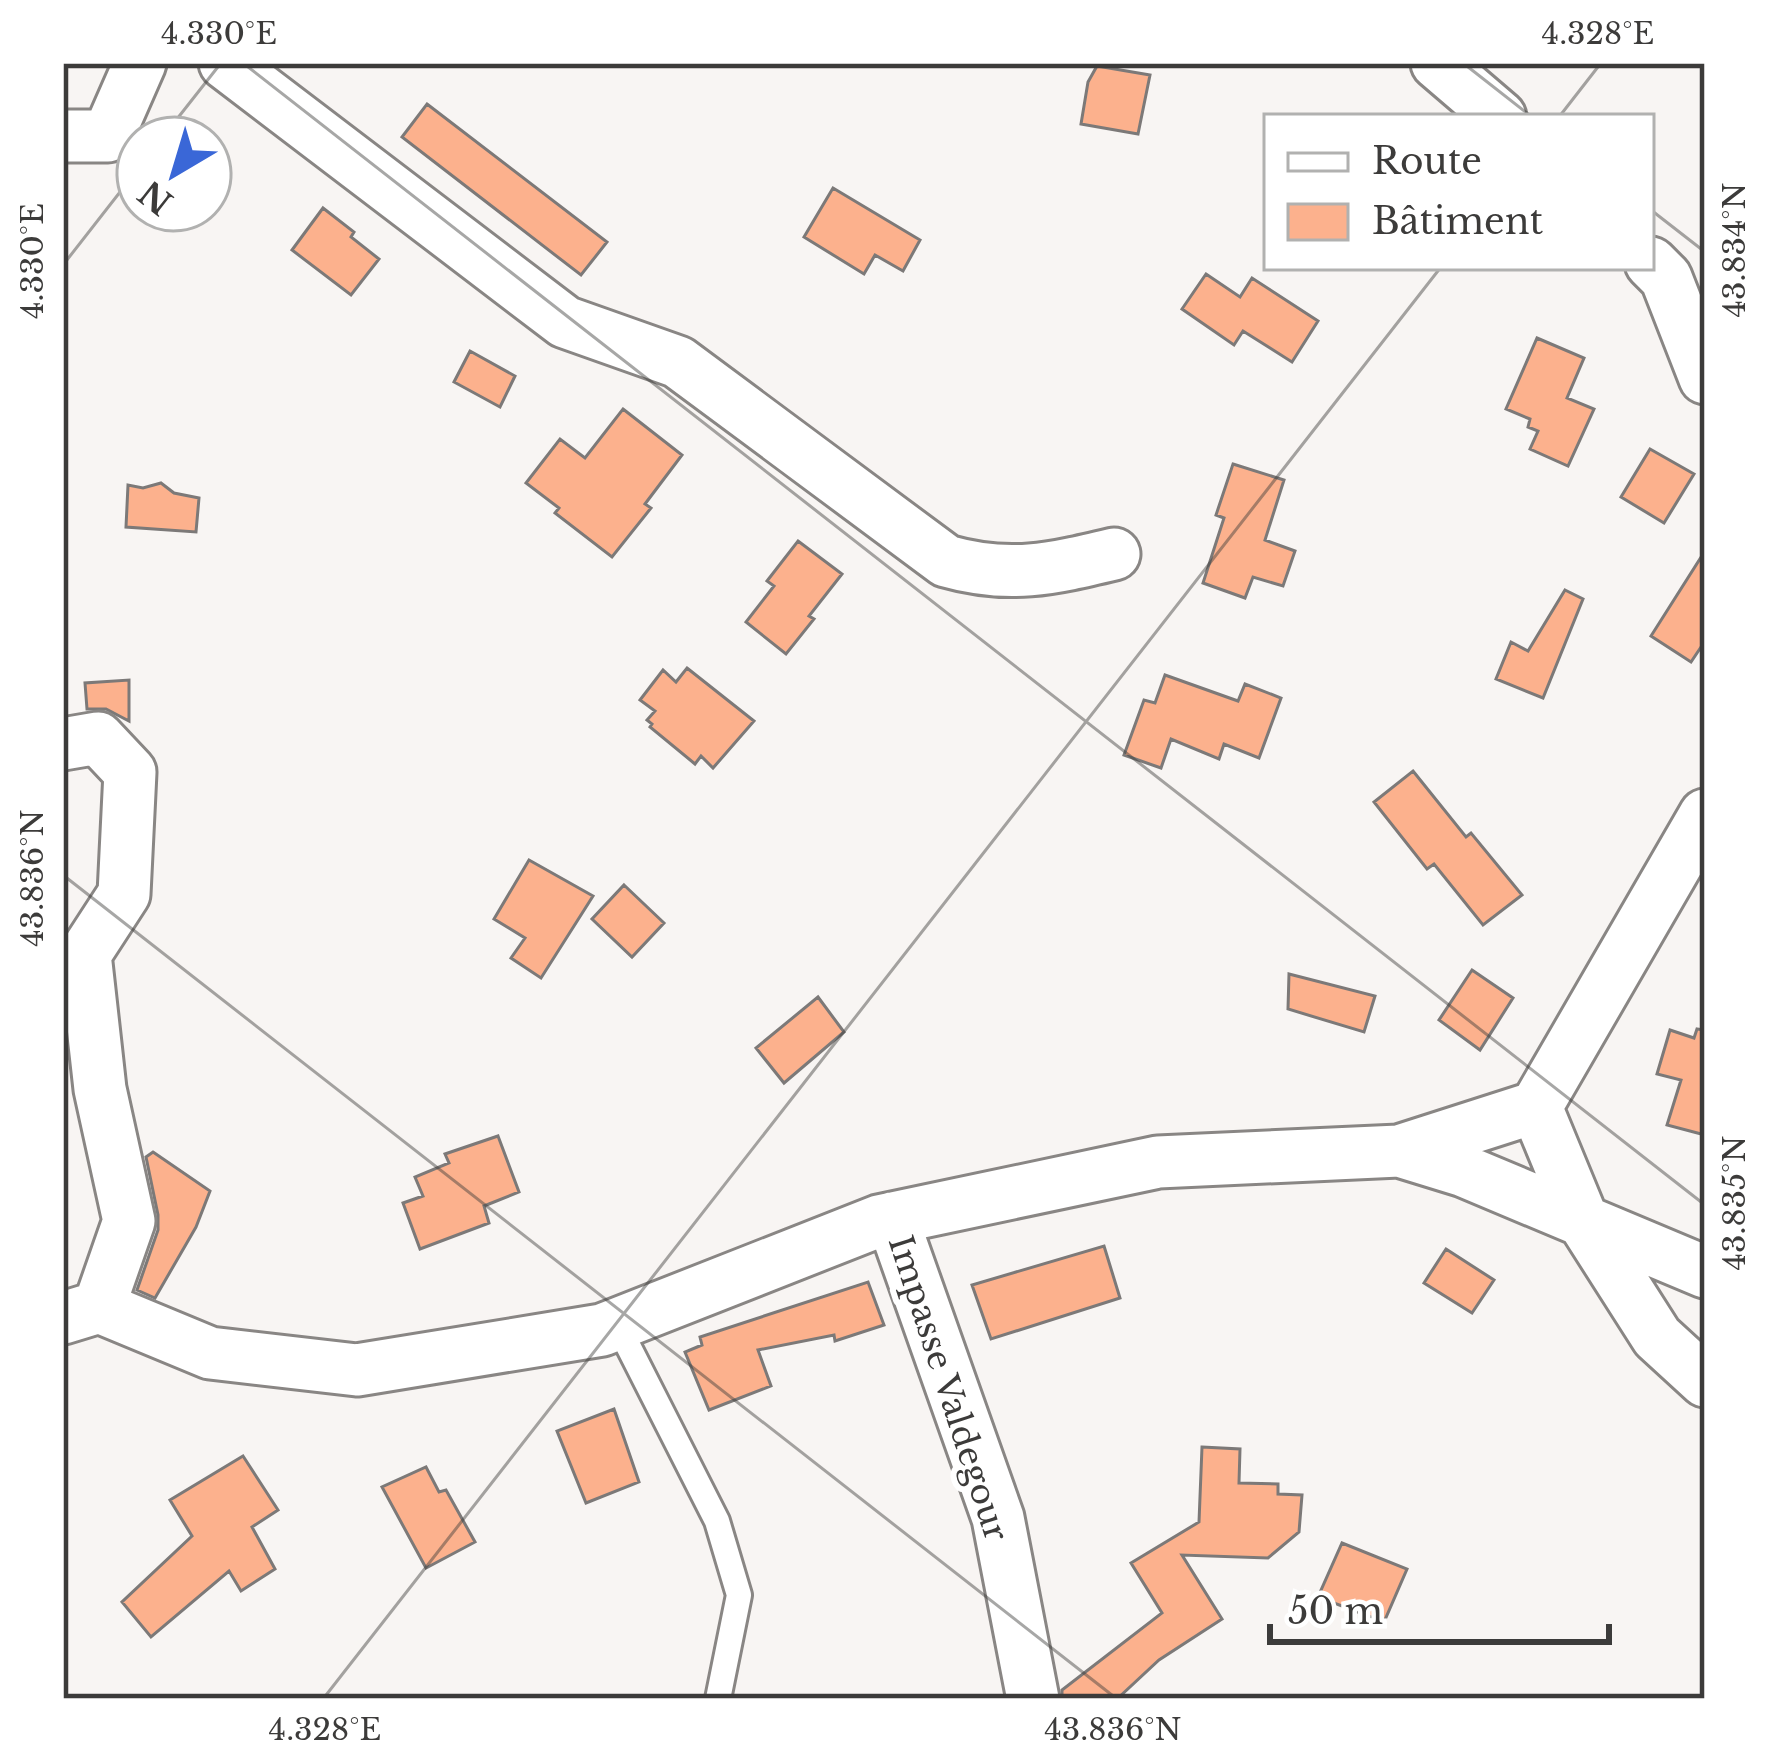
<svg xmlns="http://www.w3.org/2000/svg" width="1768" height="1762" viewBox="0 0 1768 1762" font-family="'Libre Baskerville',serif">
<rect width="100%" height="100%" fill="#f8f5f3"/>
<!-- building -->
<path fill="#fcb18d" stroke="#7c7978" stroke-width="3" d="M 1097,66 L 1150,75 L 1138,134 L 1081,124 L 1088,82 Z
M 427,104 L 607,242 L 581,275 L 402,137 Z
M 833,188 L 920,240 L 903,271 L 875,255 L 864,274 L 804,237 Z
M 323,208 L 354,232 L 351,237 L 379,259 L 351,295 L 292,250 Z
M 1206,274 L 1240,297 L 1252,278 L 1318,321 L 1292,362 L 1243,331 L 1234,345 L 1182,309 Z
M 1537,338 L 1584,358 L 1567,398 L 1594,409 L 1568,466 L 1530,449 L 1538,431 L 1528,427 L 1530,419 L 1506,409 Z
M 470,351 L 515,376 L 500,407 L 454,382 Z
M 623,409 L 682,455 L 645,504 L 651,508 L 612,557 L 555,513 L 559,508 L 526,483 L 560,439 L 585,458 Z
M 1650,449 L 1694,474 L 1664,523 L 1621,497 Z
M 1233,464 L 1284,480 L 1265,540 L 1295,551 L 1283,586 L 1253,577 L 1245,598 L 1203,583 L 1224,518 L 1216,515 Z
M 161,483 L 174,493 L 199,498 L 196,532 L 126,527 L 128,485 L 143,488 Z
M 798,541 L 842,574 L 809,616 L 814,619 L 786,654 L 746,622 L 774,586 L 767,581 Z
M 1705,551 L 1705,641 L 1691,662 L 1651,636 Z
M 1565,590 L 1583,599 L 1543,698 L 1496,679 L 1511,642 L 1528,651 Z
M 687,668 L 754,721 L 713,768 L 701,756 L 695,764 L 650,727 L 652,724 L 647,720 L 655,711 L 640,700 L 663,670 L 676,682 Z
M 1165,675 L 1238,701 L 1245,684 L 1281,698 L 1259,758 L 1224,744 L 1219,759 L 1171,739 L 1161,768 L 1124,755 L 1144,700 L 1155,703 Z
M 129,680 L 129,721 L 106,709 L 87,709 L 85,683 Z
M 1413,771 L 1466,837 L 1471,833 L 1522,895 L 1483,925 L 1434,864 L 1427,869 L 1374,802 Z
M 529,860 L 593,896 L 541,978 L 511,958 L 525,938 L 494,919 Z
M 624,885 L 664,923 L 632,957 L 592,919 Z
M 1472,970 L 1513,998 L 1480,1050 L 1439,1020 Z
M 1289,974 L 1375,996 L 1364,1032 L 1288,1009 Z
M 818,997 L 844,1032 L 784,1083 L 756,1048 Z
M 1697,1029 L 1705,1030 L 1705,1135 L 1667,1125 L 1681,1080 L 1657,1074 L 1670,1030 L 1694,1038 Z
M 498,1136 L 519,1192 L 484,1206 L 489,1223 L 420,1249 L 403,1203 L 423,1196 L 415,1177 L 449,1163 L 445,1154 Z
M 153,1152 L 210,1191 L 196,1227 L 155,1298 L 137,1290 L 158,1230 L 158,1215 L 146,1157 Z
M 1104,1246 L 1120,1298 L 991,1339 L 972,1285 Z
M 1446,1249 L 1494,1280 L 1472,1313 L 1424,1283 Z
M 868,1282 L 884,1325 L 835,1341 L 834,1335 L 758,1350 L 771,1386 L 709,1410 L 685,1352 L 702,1345 L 700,1337 Z
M 614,1409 L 639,1482 L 586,1503 L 557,1431 Z
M 1202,1447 L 1240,1449 L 1239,1483 L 1278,1484 L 1278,1494 L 1302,1495 L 1299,1532 L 1268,1558 L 1182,1555 L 1222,1619 L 1159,1660 L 1117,1699 L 1062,1699 L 1062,1690 L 1162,1613 L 1131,1563 L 1199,1522 Z
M 243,1456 L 278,1510 L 252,1527 L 275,1569 L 241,1591 L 229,1571 L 151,1637 L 122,1602 L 192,1536 L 170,1500 Z
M 426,1467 L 439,1492 L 446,1490 L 475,1542 L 426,1568 L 382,1487 Z
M 1342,1543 L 1407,1569 L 1384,1622 L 1318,1597 Z"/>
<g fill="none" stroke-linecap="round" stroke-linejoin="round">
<!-- lane casing -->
<g stroke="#898684" stroke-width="30">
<path id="lane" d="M 617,1324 L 717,1521 L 739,1595 L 718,1699"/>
</g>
<!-- street casing -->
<g stroke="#898684" stroke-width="57">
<path id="street" d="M 225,63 L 565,322 L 678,362 L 946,561 C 1009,579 1051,569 1114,554
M 1437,63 L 1500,117
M 63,136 L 108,136 L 140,63
M 1651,263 L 1666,278 L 1705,378
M 63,744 L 98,738 L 130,772 L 124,894 L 85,954 L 100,1089 L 129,1221 L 99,1307
M 1536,1107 L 1705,815
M 1536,1107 L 1583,1221 L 1657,1337 L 1705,1381
M 1399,1151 L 1536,1107
M 892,1218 L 998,1518 L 1033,1699
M 63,1318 L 99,1307 L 210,1353 L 357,1370 L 602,1330 L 879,1221 L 1158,1162 L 1399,1151 L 1464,1171 L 1705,1272"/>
</g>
<!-- lane -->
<use href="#lane" stroke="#fff" stroke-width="24"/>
<!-- street -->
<use href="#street" stroke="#fff" stroke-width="51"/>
</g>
<!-- ticks -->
<path fill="none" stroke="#3c3b3a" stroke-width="3" stroke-opacity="0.45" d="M 243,63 L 1705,1205M 1463,63 L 1532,117M 1559,117 L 1601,63M 162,138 L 221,63M 1651,210 L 1705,252M 63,265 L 138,169M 63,875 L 1117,1699M 323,1699 L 1441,267M 1702,1699 L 1705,1695"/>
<g text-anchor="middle" stroke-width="12" stroke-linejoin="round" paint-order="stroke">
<!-- street labels -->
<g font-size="33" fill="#3c3b3a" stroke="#fff">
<text transform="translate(949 1388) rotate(72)" y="12">Impasse Valdegour</text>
</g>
</g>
<!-- border -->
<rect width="1768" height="1762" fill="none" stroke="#ffffff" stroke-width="132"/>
<!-- legend -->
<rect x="1264" y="114" width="390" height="156" fill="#ffffff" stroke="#b1b1b0" stroke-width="3"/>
<rect x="1288" y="153" width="60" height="18" fill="#ffffff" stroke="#b1b1b0" stroke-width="3"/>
<text x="1372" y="174" font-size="36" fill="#3c3b3a">Route</text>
<rect x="1288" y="204" width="60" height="36" fill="#fcb18d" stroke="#b1b1b0" stroke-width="3"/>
<text x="1372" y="234" font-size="36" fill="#3c3b3a">Bâtiment</text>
<!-- north arrow -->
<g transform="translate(174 174) rotate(218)"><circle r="57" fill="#ffffff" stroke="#b1b1b0" stroke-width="3"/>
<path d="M0-9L21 45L0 30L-21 45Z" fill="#3a67d7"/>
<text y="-18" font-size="33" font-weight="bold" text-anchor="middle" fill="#3c3b3a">N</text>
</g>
<!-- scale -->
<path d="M1270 1624v18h339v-18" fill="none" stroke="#3c3b3a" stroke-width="6"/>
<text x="1288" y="1624" font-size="36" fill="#3c3b3a" stroke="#ffffff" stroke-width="9" paint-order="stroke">50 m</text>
<rect x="66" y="66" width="1636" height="1630" fill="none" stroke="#3c3b3a" stroke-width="4.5"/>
<g font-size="30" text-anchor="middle" fill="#3c3b3a">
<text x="219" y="44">4.330°E</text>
<text x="1598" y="44">4.328°E</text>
<text transform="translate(1735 250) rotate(-90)" y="10">43.834°N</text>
<text transform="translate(33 261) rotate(-90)" y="10">4.330°E</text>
<text transform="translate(33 878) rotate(-90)" y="10">43.836°N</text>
<text transform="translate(1735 1203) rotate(-90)" y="10">43.835°N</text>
<text x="325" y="1740">4.328°E</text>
<text x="1113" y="1740">43.836°N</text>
</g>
</svg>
